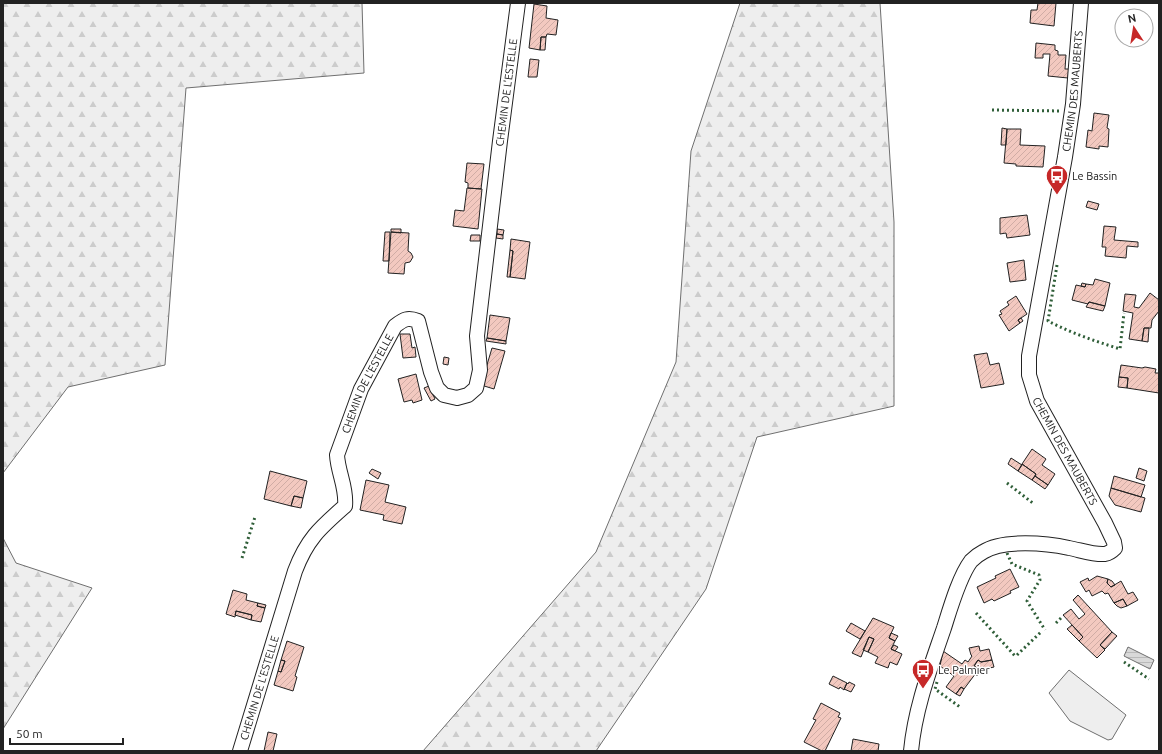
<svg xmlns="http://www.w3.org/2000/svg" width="1162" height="754" viewBox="0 0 1162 754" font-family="Ubuntu,sans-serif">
<defs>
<pattern id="forest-firs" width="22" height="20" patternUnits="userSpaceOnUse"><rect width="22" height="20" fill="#eee"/><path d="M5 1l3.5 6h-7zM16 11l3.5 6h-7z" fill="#ccc"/></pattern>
<pattern id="water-rules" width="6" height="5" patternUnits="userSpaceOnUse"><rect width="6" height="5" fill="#d9d9d9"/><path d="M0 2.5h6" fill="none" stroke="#bababa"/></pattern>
<pattern id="building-hatch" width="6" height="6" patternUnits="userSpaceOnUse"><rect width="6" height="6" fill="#f3c9c0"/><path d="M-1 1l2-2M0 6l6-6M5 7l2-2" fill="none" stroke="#d0aca5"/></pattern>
</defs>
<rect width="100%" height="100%" fill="#fff"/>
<!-- forest -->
<path fill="url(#forest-firs)" stroke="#6f6f6f" d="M 3,3 L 362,3 L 364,73 L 186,88 L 165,365 L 68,387 L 3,473 Z
M 740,3 L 880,3 L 894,222 L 894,406 L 757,437 L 706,589 L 596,751 L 423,751 L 596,552 L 676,362 L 691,151 Z
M 3,538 L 16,563 L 92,588 L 3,729 Z"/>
<!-- pitch -->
<path fill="#eee" stroke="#6f6f6f" d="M 1069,670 L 1126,715 L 1112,739 L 1108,740 L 1070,721 L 1049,693 Z"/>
<!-- water -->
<path fill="url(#water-rules)" stroke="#6f6f6f" d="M 1128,647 L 1154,660 L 1150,669 L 1124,656 Z"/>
<!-- building -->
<path fill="url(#building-hatch)" stroke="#222" d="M 1038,3 L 1056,3 L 1054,26 L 1030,23 L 1031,10 L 1037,10 Z
M 534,4 L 547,6 L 546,18 L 558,20 L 556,35 L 547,34 L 546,37 L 541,37 L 540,50 L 529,48 Z
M 541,37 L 546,37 L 545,50 L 540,50 Z
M 1036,43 L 1055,45 L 1055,50 L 1058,51 L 1058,55 L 1066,55 L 1065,69 L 1069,69 L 1068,78 L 1048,76 L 1050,54 L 1043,54 L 1043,58 L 1035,58 Z
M 530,59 L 539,60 L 537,77 L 528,77 Z
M 1094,113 L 1109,115 L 1107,128 L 1109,129 L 1108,147 L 1099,146 L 1099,149 L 1086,147 L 1088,130 L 1092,131 Z
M 1002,128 L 1007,129 L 1006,145 L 1001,145 Z
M 1007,129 L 1021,129 L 1020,145 L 1045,146 L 1043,167 L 1016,166 L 1016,164 L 1004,163 Z
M 467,163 L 484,164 L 481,189 L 468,188 L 468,183 L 465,182 Z
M 467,188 L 482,189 L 478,229 L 453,226 L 455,210 L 464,211 Z
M 1088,201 L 1099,204 L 1097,210 L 1086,207 Z
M 1027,215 L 1030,235 L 1007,238 L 1006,233 L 1000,234 L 1000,218 Z
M 1104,226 L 1116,227 L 1114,240 L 1138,242 L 1138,247 L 1127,246 L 1126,258 L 1105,256 L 1106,247 L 1102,247 Z
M 391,229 L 401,229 L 401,233 L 391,232 Z
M 497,229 L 504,230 L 503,235 L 497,234 Z
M 385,232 L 390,232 L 389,261 L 383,261 Z
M 391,232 L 409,233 L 408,251 L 411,253 L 413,257 L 410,262 L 405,263 L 404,274 L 388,273 Z
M 497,234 L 503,235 L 503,239 L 496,238 Z
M 471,235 L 480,235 L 480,241 L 470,241 Z
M 511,239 L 530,242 L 525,279 L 510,277 L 513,251 L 510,250 Z
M 510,250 L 513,251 L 510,277 L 507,277 Z
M 1024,260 L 1026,280 L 1010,282 L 1007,263 Z
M 1095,279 L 1110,283 L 1105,306 L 1089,302 L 1088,304 L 1072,300 L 1076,285 L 1085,287 L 1086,284 L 1093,285 Z
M 1082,283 L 1086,284 L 1085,287 L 1081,286 Z
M 1150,293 L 1159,300 L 1159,311 L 1152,320 L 1151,328 L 1144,328 L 1142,341 L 1129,339 L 1133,313 L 1123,311 L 1125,294 L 1136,295 L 1134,307 L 1139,308 Z
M 1016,296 L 1027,314 L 1018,320 L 1020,323 L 1009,331 L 999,315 L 1002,314 L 1000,311 L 1009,305 L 1007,302 Z
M 1089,302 L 1105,306 L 1103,311 L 1086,307 Z
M 490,315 L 510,318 L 506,341 L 487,338 Z
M 1021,318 L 1023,321 L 1020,323 L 1018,320 Z
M 1144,328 L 1149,328 L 1148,342 L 1142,341 Z
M 400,334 L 410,334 L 412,348 L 415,347 L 416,357 L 403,358 Z
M 487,338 L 506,341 L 506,344 L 486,341 Z
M 492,348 L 505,351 L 494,389 L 481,385 Z
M 987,353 L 990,365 L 999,363 L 1004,384 L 981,388 L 974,355 Z
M 444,357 L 449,358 L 448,365 L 443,364 Z
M 1121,365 L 1142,368 L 1145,367 L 1156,369 L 1155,373 L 1159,373 L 1159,393 L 1127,388 L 1128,378 L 1119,377 Z
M 416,374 L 422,400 L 413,403 L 412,400 L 404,402 L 398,379 Z
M 1119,377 L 1128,378 L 1127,388 L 1118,387 Z
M 429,386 L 435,399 L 431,401 L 424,388 Z
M 1032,449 L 1046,459 L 1042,465 L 1055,474 L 1048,485 L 1035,476 L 1036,474 L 1022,464 Z
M 1011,458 L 1022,465 L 1018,471 L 1008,464 Z
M 1022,464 L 1036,474 L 1032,480 L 1018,471 Z
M 1139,468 L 1147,471 L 1144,481 L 1136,478 Z
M 372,469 L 381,473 L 378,479 L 369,473 Z
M 270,471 L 307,481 L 303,498 L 294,496 L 291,506 L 264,499 Z
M 1035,476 L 1048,485 L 1045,489 L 1032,480 Z
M 1114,476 L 1145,485 L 1141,497 L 1111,488 Z
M 366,480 L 389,485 L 385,502 L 406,507 L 402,524 L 383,520 L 384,515 L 360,510 Z
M 1111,488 L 1145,498 L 1141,512 L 1115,505 L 1109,496 Z
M 294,496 L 303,498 L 301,508 L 291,506 Z
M 1010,569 L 1019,587 L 1010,591 L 1011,593 L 994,601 L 992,599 L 984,603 L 977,587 L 996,578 L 995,576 Z
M 1097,576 L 1108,579 L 1107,583 L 1111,587 L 1121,581 L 1128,594 L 1133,592 L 1138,600 L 1127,606 L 1123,599 L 1114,603 L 1108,593 L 1105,594 L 1102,591 L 1092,596 L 1089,590 L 1086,592 L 1080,582 L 1088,578 L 1089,581 Z
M 1108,579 L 1112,581 L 1115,585 L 1111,587 L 1107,583 Z
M 233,590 L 247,594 L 246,600 L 258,603 L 257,606 L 265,608 L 261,622 L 251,620 L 252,615 L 236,611 L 235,617 L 226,614 Z
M 1078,595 L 1112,632 L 1100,645 L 1105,650 L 1097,658 L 1079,641 L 1083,637 L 1063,615 L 1071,609 L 1079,619 L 1085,614 L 1073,600 Z
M 1123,599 L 1127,606 L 1121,608 L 1117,606 L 1114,603 Z
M 258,603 L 266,605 L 265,608 L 257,606 Z
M 236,611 L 252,615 L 251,620 L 235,615 Z
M 873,618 L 894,627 L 889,638 L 895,641 L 891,649 L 902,654 L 897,665 L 890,662 L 888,668 L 875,663 L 878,657 L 868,652 L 874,639 L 869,637 L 861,657 L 852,653 Z
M 851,623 L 865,631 L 860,639 L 846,631 Z
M 1072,625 L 1083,637 L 1079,641 L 1067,629 Z
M 1112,632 L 1117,636 L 1105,649 L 1100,645 Z
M 891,633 L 898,636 L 895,641 L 889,638 Z
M 869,637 L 874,639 L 868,652 L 863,650 Z
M 287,641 L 304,647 L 295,676 L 297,677 L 293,691 L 274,685 L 278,671 L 281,672 L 285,661 L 281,660 Z
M 894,645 L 898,647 L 895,651 L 891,649 Z
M 979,646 L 980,651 L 989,649 L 992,660 L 981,662 L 978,660 L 974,666 L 979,669 L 964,689 L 961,687 L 956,694 L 946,687 L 954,676 L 940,666 L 943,651 L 962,664 L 965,660 L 968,662 L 972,656 L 971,655 L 969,648 Z
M 281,660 L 285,661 L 281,672 L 278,671 Z
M 978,660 L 981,662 L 992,660 L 994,667 L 981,670 L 974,666 Z
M 979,669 L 981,670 L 977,676 L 975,674 Z
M 833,676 L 847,683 L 844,690 L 840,687 L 839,689 L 829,684 Z
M 849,682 L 855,685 L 851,692 L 844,689 L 847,683 L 848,684 Z
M 961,687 L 964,689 L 960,696 L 956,694 Z
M 821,703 L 840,713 L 838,717 L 841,718 L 825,751 L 822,751 L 804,742 L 816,720 L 813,719 Z
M 268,732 L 277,734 L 273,751 L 264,751 Z
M 853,739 L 879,744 L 878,751 L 851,751 Z"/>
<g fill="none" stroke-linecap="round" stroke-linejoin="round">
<!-- street casing -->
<g stroke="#222" stroke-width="16">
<g id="street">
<path id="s1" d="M 240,751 L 295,571 C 307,539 320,528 345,506 C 347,488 338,473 337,455 L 361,389 L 395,326 C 404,319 408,317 418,321 L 431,372 L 437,388 L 444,395 L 457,398 L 468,395 L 476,388 L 480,370 L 477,336 L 500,141 L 518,3"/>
<path id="s2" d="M 911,751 C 915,708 930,669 944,628 C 950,609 959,577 971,561 C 974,558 979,554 983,552 C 1003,539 1047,543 1069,548 C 1080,550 1094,555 1105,554 C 1110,553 1112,551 1115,548 L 1114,542 L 1105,523 L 1037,401 L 1029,375 L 1029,356 L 1065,157 L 1073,104 L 1081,3"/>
</g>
</g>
<!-- street -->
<use href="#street" stroke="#fff" stroke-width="14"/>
<!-- hedge -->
<path stroke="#2f5e38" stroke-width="3" stroke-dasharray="2 3" stroke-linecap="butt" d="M 992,110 L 1062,111
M 1057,265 L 1048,321 C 1071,333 1095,341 1120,349 L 1124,313
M 1007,483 L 1034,504
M 1007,553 L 1012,564 L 1039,575 L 1040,580 L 1027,601 L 1045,630
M 242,558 L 255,517
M 976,613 L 1016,657
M 1056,623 L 1062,617
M 1017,655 L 1042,631
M 1124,662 L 1149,679
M 937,682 L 935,689 L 960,707"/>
</g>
<!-- icons -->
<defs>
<g id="bus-pin" transform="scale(1.15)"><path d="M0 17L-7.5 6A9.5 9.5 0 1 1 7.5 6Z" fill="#c62828" stroke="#fff"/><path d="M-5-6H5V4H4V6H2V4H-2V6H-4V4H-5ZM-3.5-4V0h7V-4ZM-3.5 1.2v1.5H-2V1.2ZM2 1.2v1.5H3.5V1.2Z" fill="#fff"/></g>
</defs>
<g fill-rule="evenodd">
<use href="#bus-pin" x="1057" y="176"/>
<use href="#bus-pin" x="923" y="670"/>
</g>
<g text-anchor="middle" stroke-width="3" stroke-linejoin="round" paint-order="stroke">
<!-- street labels -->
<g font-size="11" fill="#222" stroke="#fff">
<text dy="4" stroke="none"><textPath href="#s2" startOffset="833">CHEMIN DES MAUBERTS</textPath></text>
<text dy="4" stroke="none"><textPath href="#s1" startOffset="903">CHEMIN DE L'ESTELLE</textPath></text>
<text dy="4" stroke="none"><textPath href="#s1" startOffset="401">CHEMIN DE L'ESTELLE</textPath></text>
<text transform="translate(1065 451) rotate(61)" y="4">CHEMIN DES MAUBERTS</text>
<text dy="4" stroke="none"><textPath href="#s1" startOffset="66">CHEMIN DE L'ESTELLE</textPath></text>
</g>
<!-- poi labels -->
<g font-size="11" fill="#222" stroke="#fff" text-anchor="start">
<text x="1072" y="180">Le Bassin</text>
<text x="938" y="674">Le Palmier</text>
</g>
</g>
<!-- border -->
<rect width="1162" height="754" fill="none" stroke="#222222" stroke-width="8"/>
<!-- north arrow -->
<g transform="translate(1134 28) rotate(348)"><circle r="19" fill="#ffffff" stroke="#a7a7a7"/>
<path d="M0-3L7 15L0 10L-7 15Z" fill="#c62828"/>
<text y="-6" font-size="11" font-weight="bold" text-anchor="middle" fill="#222222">N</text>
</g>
<!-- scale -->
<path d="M10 738v6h113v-6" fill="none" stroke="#222222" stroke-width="2"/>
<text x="16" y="738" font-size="12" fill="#222222" stroke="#ffffff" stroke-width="3" paint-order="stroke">50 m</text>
</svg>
